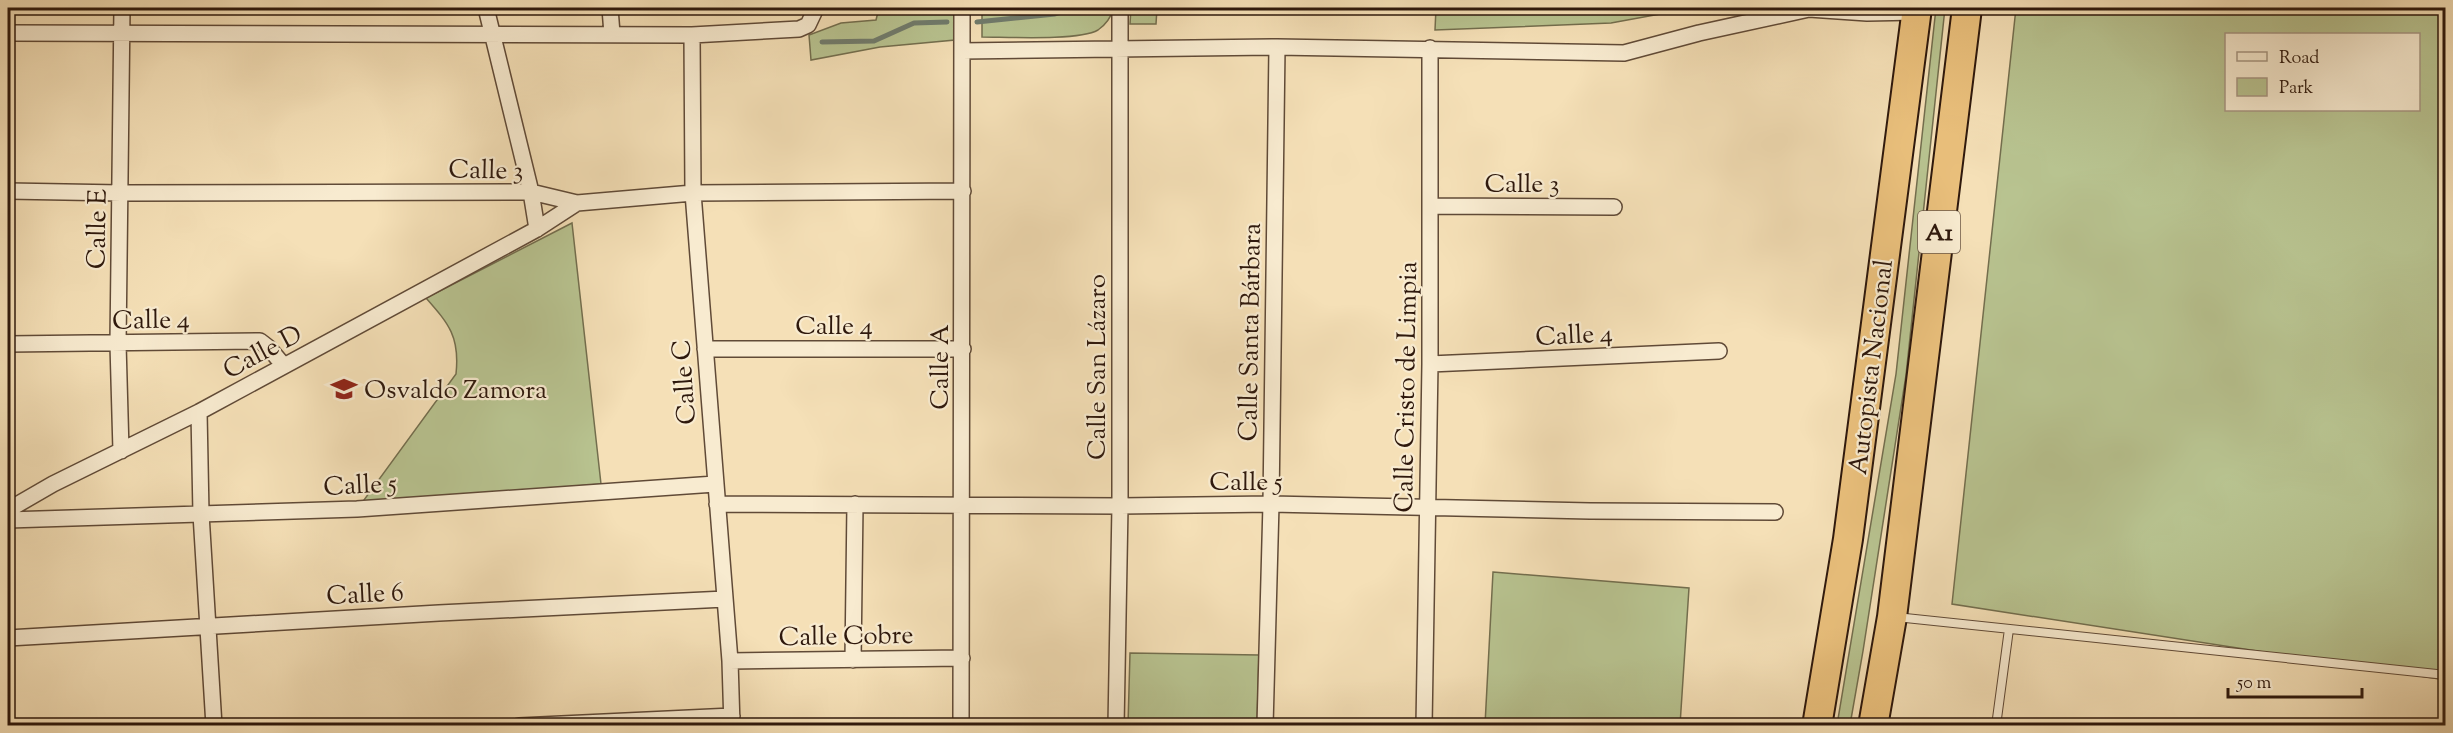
<svg xmlns="http://www.w3.org/2000/svg" width="2453" height="733" viewBox="0 0 2453 733" font-family="'Sorts Mill Goudy',serif">
<rect width="100%" height="100%" fill="#f5e0b7"/>
<filter id="stains"><feTurbulence type="fractalNoise" baseFrequency=".00333" numOctaves="4"/><feColorMatrix values="0 0 0 0 .2 0 0 0 0 .09 0 0 0 0 .02 0 0 0 .5 -.17"/></filter>
<radialGradient id="worn" r=".72"><stop offset=".6" stop-color="#630" stop-opacity="0"/><stop offset="1" stop-color="#630" stop-opacity=".3"/></radialGradient>
<!-- green -->
<path fill="#b8c390" stroke="#736e4e" stroke-width="1.5" fill-rule="evenodd" d="M 879,8 L 956,8 L 955,40 L 880,47 L 811,60 L 809,35 L 841,23 L 876,20 Z
M 982,8 L 1114,8 C 1111,17 1107,24 1098,30 C 1079,41 1007,37 982,37 Z
M 1131,8 L 1157,8 L 1156,24 L 1130,24 Z
M 1436,8 L 1693,8 L 1611,23 L 1435,30 Z
M 1936,8 L 1945,8 L 1906,375 L 1863,651 L 1850,725 L 1837,725 L 1896,374 Z
M 2016,8 L 2445,8 L 2445,680 L 1952,604 ZM 2226,34 L 2418,34 L 2418,110 L 2226,110 Z
M 572,223 L 601,484 L 361,504 L 456,374 C 460,337 449,324 426,298 Z
M 1493,572 L 1689,588 L 1680,725 L 1485,725 Z
M 1130,653 L 1259,655 L 1257,725 L 1128,725 Z"/>
<g fill="none" stroke-linecap="round" stroke-linejoin="round">
<!-- stream -->
<path stroke="#707b6c" stroke-width="5" d="M 977,22 L 1055,14 L 1073,8
M 822,42 L 874,41 L 914,23 L 947,22"/>
<!-- lane casing -->
<g stroke="#604a37" stroke-width="10">
<path id="lane" d="M 1896,617 L 2446,675
M 1996,726 L 2009,629"/>
</g>
<!-- street casing -->
<g stroke="#604a37" stroke-width="18">
<path id="street" d="M 486,8 L 531,192 L 537,229
M 610,8 L 612,34
M 8,33 L 692,35 L 799,29 L 808,25 L 816,8
M 692,35 L 693,193 L 730,661 L 732,726
M 962,51 L 1277,47 L 1624,53 L 1699,33 L 1809,9 L 1867,13 L 1917,12
M 8,191 L 121,193 L 531,192 L 577,203 L 693,193 L 963,191
M 1430,206 L 1614,207
M 8,344 L 260,341 L 269,348 L 284,366
M 705,349 L 963,349
M 1430,364 L 1719,351
M 199,412 L 201,514 L 214,726
M 121,451 L 118,344 L 122,8
M 717,504 L 1120,506 L 1271,504 L 1590,511 L 1775,512
M 8,510 L 53,484 L 199,412 L 537,229 L 577,203
M 8,520 L 357,509 L 715,484
M 8,638 L 439,613 L 725,599
M 853,660 L 855,504
M 730,661 L 962,658
M 519,726 L 732,716
M 961,726 L 962,8
M 1116,726 L 1120,506 L 1120,8
M 1265,726 L 1271,504 L 1277,47
M 1424,726 L 1430,364 L 1430,48"/>
</g>
<!-- highway casing -->
<g stroke="#2e180c" stroke-width="32">
<path id="highway" d="M 1817,726 L 1848,539 L 1917,8
M 1873,726 L 1892,617 L 1967,8"/>
</g>
<!-- lane -->
<use href="#lane" stroke="#f8ebd0" stroke-width="8"/>
<!-- street -->
<use href="#street" stroke="#f8ebd0" stroke-width="15"/>
<!-- highway -->
<use href="#highway" stroke="#eac07c" stroke-width="28"/>
</g>
<!-- icons -->
<defs>
<g id="school-bare" transform="scale(2.07)"><path d="M0-5L7-2L0 1L-7-2ZM-4 1L0 2.5L4 1V4Q0 6-4 4Z" fill="#8f2418" stroke="#f8ebd0" stroke-width="2.5" paint-order="stroke"/></g>
</defs>
<g fill-rule="evenodd">
<use href="#school-bare" x="344" y="389"/>
</g>
<g text-anchor="middle" stroke-width="4.5" stroke-linejoin="round" paint-order="stroke">
<!-- shield labels -->
<rect fill="#f8ebd0" stroke="#6b5747" stroke-width="1.5" x="1918" y="211" width="42" height="42" rx="4.5"/>
<g font-size="24" font-weight="bold" fill="#2e180c">
<text x="1939" y="240">A1</text>
</g>
<!-- street labels -->
<g font-size="26" fill="#2e180c" stroke="#f8ebd0">
<text transform="translate(486 169) rotate(1)" y="9">Calle 3</text>
<text x="1522" y="192">Calle 3</text>
<text transform="translate(96 229) rotate(-89)" y="9">Calle E</text>
<text transform="translate(151 319) rotate(-1)" y="9">Calle 4</text>
<text x="834" y="334">Calle 4</text>
<text transform="translate(1249 332) rotate(-89)" y="9">Calle Santa Bárbara</text>
<text transform="translate(1574 334) rotate(-3)" y="9">Calle 4</text>
<text transform="translate(262 351) rotate(-28)" y="9">Calle D</text>
<text transform="translate(939 367) rotate(-90)" y="9">Calle A</text>
<text transform="translate(1096 367) rotate(-90)" y="9">Calle San Lázaro</text>
<text transform="translate(1870 367) rotate(-83)" y="9">Autopista Nacional</text>
<text transform="translate(683 382) rotate(-94)" y="9">Calle C</text>
<text transform="translate(1405 387) rotate(-89)" y="9">Calle Cristo de Limpia</text>
<text x="1246" y="490">Calle 5</text>
<text transform="translate(360 484) rotate(-3)" y="9">Calle 5</text>
<text transform="translate(365 593) rotate(-3)" y="9">Calle 6</text>
<text transform="translate(846 635) rotate(-1)" y="9">Calle Cobre</text>
</g>
<!-- poi labels -->
<g font-size="26" fill="#2e180c" stroke="#f8ebd0" text-anchor="start">
<text x="364" y="398">Osvaldo Zamora</text>
</g>
</g>
<!-- margin -->
<rect width="2453" height="733" fill="none" stroke="#f5e0b7" stroke-width="30"/>
<rect x="9" y="9" width="2435" height="715" fill="none" stroke="#2e180c" stroke-width="3"/>
<rect x="15" y="15" width="2423" height="703" fill="none" stroke="#2e180c" stroke-width="1.5"/>
<!-- legend -->
<rect x="2225" y="33" width="195" height="78" fill="#f8ebd0" stroke="#a79782" stroke-width="1.5"/>
<rect x="2237" y="52" width="30" height="9" fill="#f8ebd0" stroke="#a79782" stroke-width="1.5"/>
<text x="2279" y="63" font-size="18" fill="#2e180c">Road</text>
<rect x="2237" y="78" width="30" height="18" fill="#b8c390" stroke="#a79782" stroke-width="1.5"/>
<text x="2279" y="93" font-size="18" fill="#2e180c">Park</text>
<!-- scale -->
<path d="M2228 688v9h134v-9" fill="none" stroke="#2e180c" stroke-width="3"/>
<text x="2237" y="688" font-size="18" fill="#2e180c" stroke="#f8ebd0" stroke-width="4.5" paint-order="stroke">50 m</text>
<rect width="100%" height="100%" filter="url(#stains)"/>
<rect width="100%" height="100%" fill="url(#worn)"/>
</svg>
